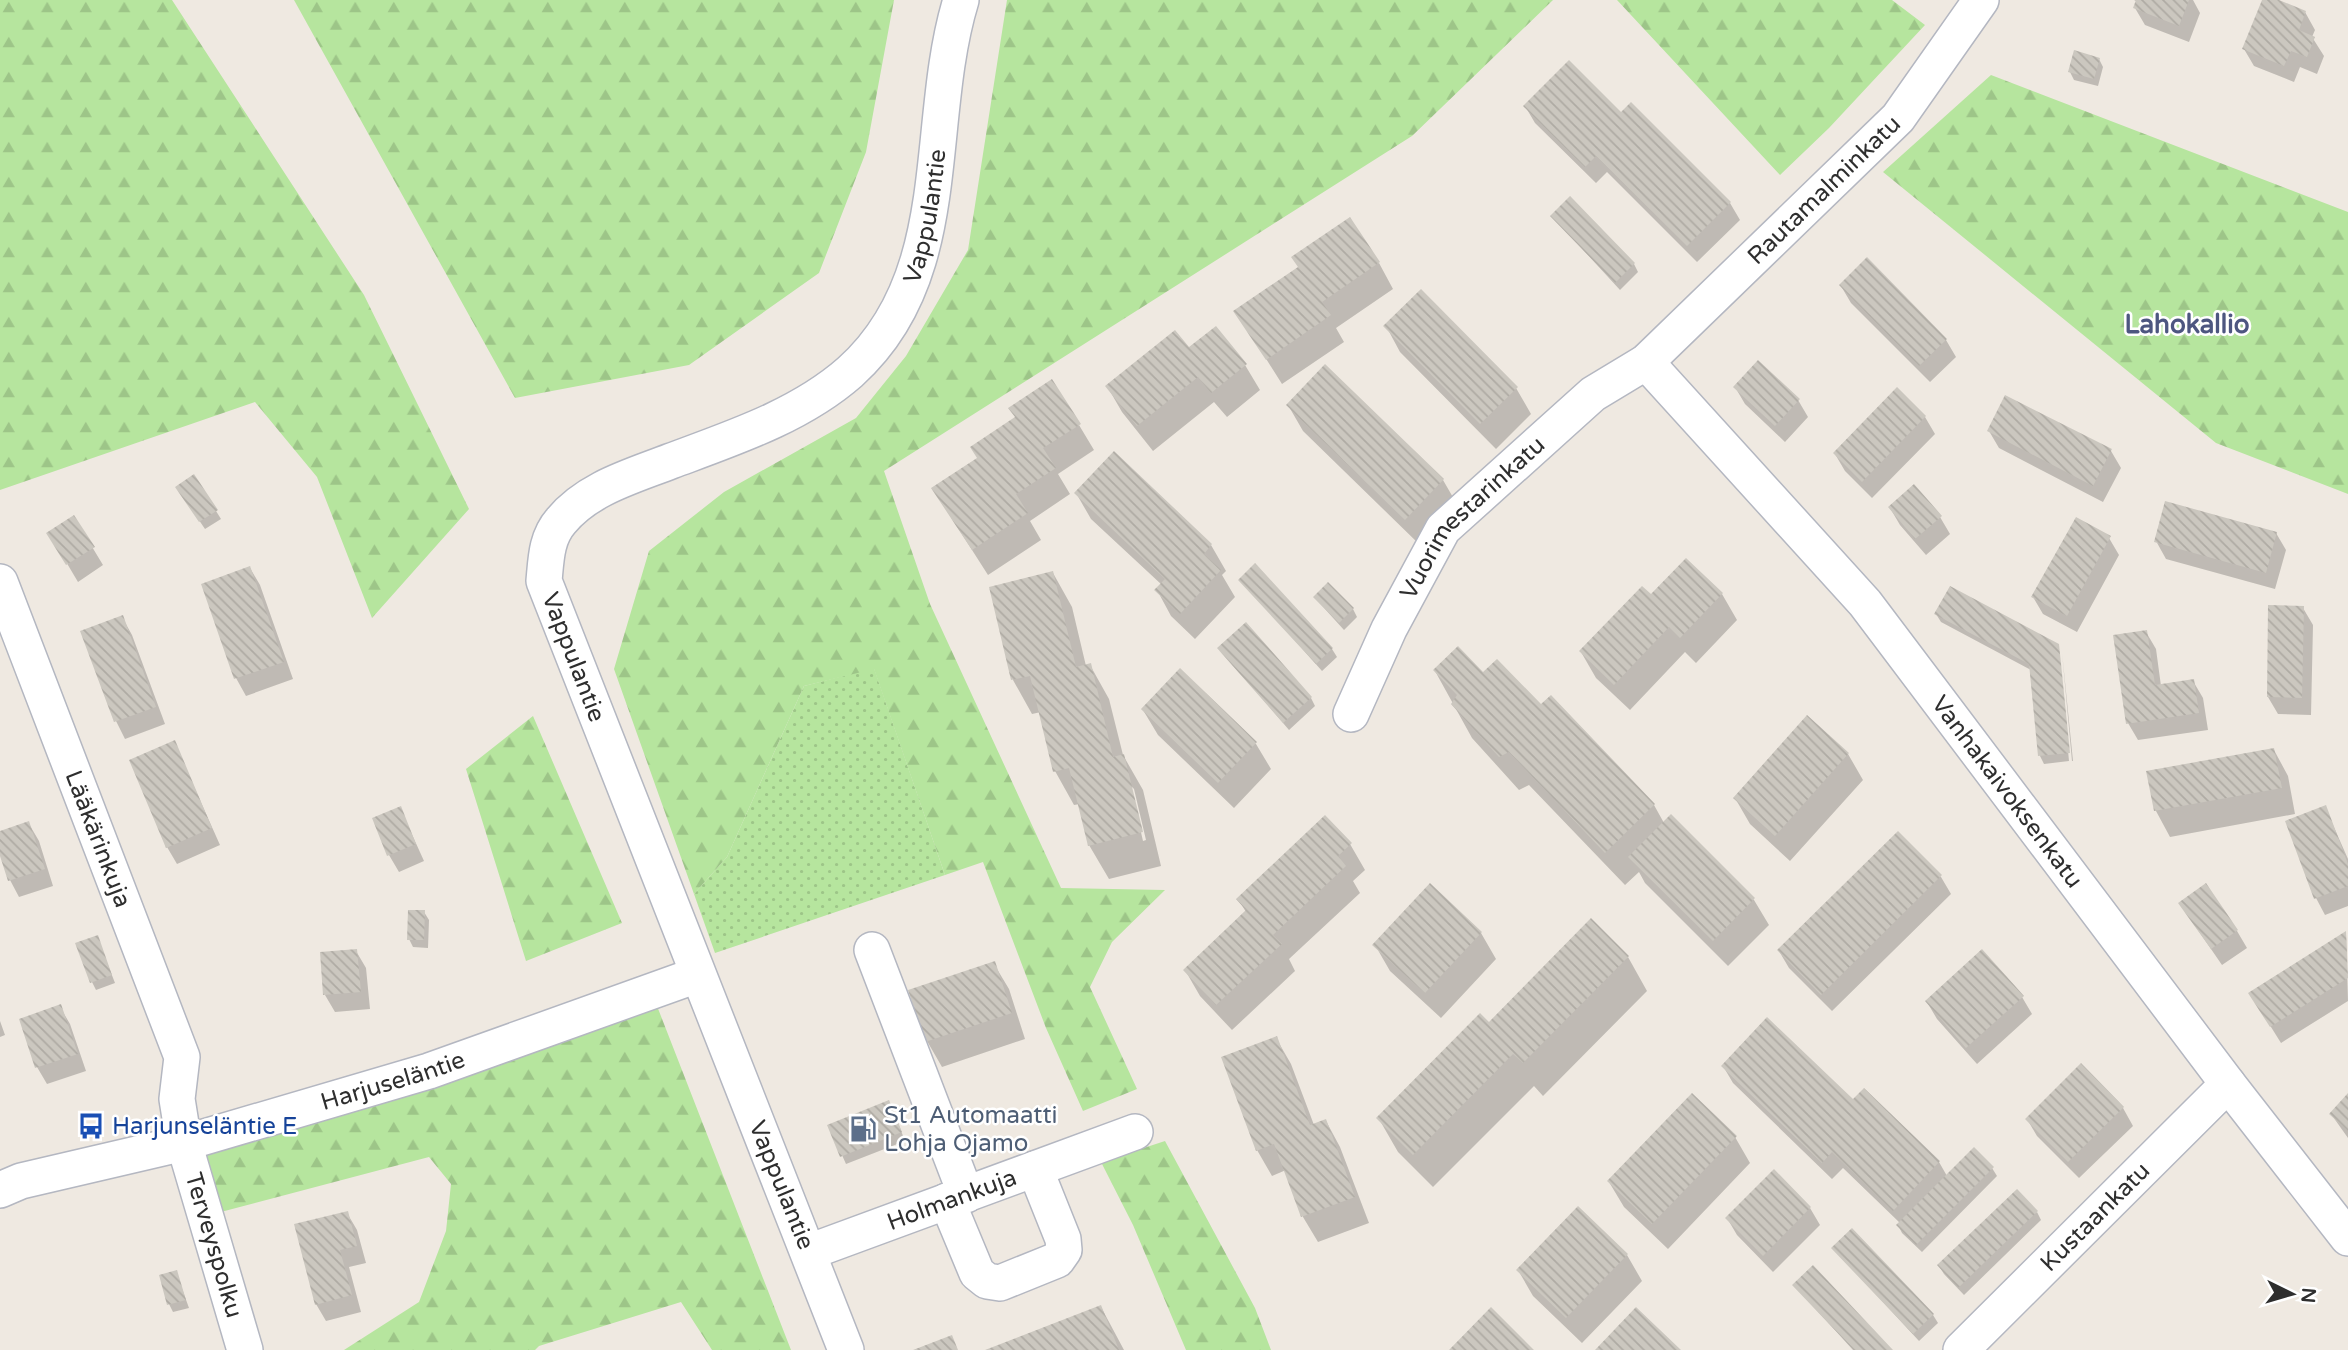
<svg xmlns="http://www.w3.org/2000/svg" width="2348" height="1350" viewBox="0 0 2348 1350" font-family="'Varela Round',sans-serif">
<defs>
<pattern id="grass-dots" width="8" height="8" patternUnits="userSpaceOnUse" patternTransform="scale(1.75)"><rect width="8" height="8" fill="#b6e59e"/><path d="M2 2h.1M6 6h.1" fill="none" stroke="#9dc588" stroke-width="1.8" stroke-linecap="round"/></pattern>
<pattern id="forest-firs" width="22" height="20" patternUnits="userSpaceOnUse" patternTransform="scale(1.75)"><rect width="22" height="20" fill="#b6e59e"/><path d="M5 1l3.5 6h-7zM16 11l3.5 6h-7z" fill="#9dc588"/></pattern>
<pattern id="building-back-hatch" width="6" height="6" patternUnits="userSpaceOnUse" patternTransform="scale(1.75)"><rect width="6" height="6" fill="#cbc7bf"/><path d="M-1 5l2 2M0 0l6 6M5-1l2 2" fill="none" stroke="#afaba4"/></pattern>
</defs>
<rect width="100%" height="100%" fill="#efe9e1"/>
<!-- grass -->
<path fill="url(#grass-dots)" d="M 874,668 L 945,875 L 715,953 L 694,894 L 727,857 L 804,686 Z"/>
<!-- forest -->
<path fill="url(#forest-firs)" d="M 0,0 L 172,0 L 364,295 L 469,509 L 372,618 L 317,477 L 255,402 L 0,490 Z
M 294,0 L 894,0 L 866,152 L 819,273 L 689,365 L 515,398 Z
M 1007,0 L 1553,0 L 1412,136 L 884,471 L 930,604 L 1061,888 L 1165,890 L 1112,942 L 1090,987 L 1137,1089 L 1083,1111 L 1046,1028 L 983,862 L 945,875 L 874,669 L 804,686 L 727,857 L 694,894 L 614,669 L 649,551 L 724,492 L 856,418 L 906,356 L 968,250 Z
M 1617,0 L 1892,0 L 1925,25 L 1829,128 L 1780,175 Z
M 1991,75 L 2348,212 L 2348,494 L 2216,443 L 1883,172 Z
M 533,716 L 622,923 L 526,961 L 466,769 Z
M 657,1006 L 791,1350 L 712,1350 L 681,1302 L 539,1346 L 535,1350 L 344,1350 L 419,1302 L 446,1231 L 451,1184 L 429,1157 L 217,1213 L 205,1149 Z
M 1165,1141 L 1255,1308 L 1271,1350 L 1186,1350 L 1133,1225 L 1101,1162 Z"/>
<!-- shadow -->
<path fill="#0003" fill-rule="evenodd" d="M 2134,0 L 2193,0 L 2200,13 L 2189,42 L 2145,25 L 2135,8 L 2138,2 Z
M 2264,0 L 2274,0 L 2305,12 L 2315,30 L 2312,37 L 2324,56 L 2317,74 L 2300,67 L 2294,82 L 2254,66 L 2244,49 Z
M 2099,59 L 2103,67 L 2098,86 L 2074,80 L 2070,72 Z
M 1525,106 L 1621,115 L 1730,203 L 1740,220 L 1697,262 L 1607,172 L 1596,183 L 1535,123 Z
M 1552,216 L 1634,264 L 1638,272 L 1620,290 Z
M 1379,263 L 1393,289 L 1336,328 L 1344,342 L 1282,384 L 1236,311 Z
M 1841,286 L 1946,340 L 1956,357 L 1930,382 L 1851,303 Z
M 1386,326 L 1516,388 L 1531,414 L 1496,449 L 1400,352 Z
M 1189,349 L 1245,365 L 1260,390 L 1227,417 L 1214,402 L 1153,451 L 1122,412 L 1107,386 Z
M 1735,387 L 1798,400 L 1808,417 L 1785,442 L 1745,404 Z
M 1897,390 L 1925,417 L 1935,434 L 1872,498 L 1845,471 L 1835,454 Z
M 1288,405 L 1443,480 L 1458,506 L 1420,545 L 1303,431 Z
M 1079,425 L 1094,450 L 1058,474 L 1070,494 L 1030,521 L 1041,540 L 988,575 L 933,489 Z
M 1989,431 L 2111,451 L 2121,468 L 2103,502 L 1999,448 Z
M 1114,453 L 1211,545 L 1226,571 L 1222,575 L 1235,597 L 1195,639 L 1171,616 L 1157,590 L 1162,585 L 1091,519 L 1076,493 Z
M 182,495 L 216,511 L 221,519 L 205,529 Z
M 1890,508 L 1940,517 L 1950,534 L 1926,555 L 1900,525 Z
M 74,517 L 103,565 L 78,582 L 59,550 Z
M 2276,533 L 2286,550 L 2275,589 L 2166,559 L 2156,541 Z
M 2109,538 L 2119,555 L 2077,632 L 2043,614 L 2033,597 Z
M 250,568 L 260,585 L 293,679 L 246,696 L 236,678 L 203,585 Z
M 1053,573 L 1072,607 L 1086,666 L 1090,665 L 1109,699 L 1123,755 L 1143,790 L 1161,866 L 1109,879 L 1089,845 L 1080,804 L 1074,805 L 1055,771 L 1041,712 L 1032,714 L 1013,680 L 991,588 ZM 1130,785 L 1134,789 L 1146,840 L 1143,841 Z
M 1241,580 L 1332,649 L 1337,657 L 1322,671 Z
M 1722,594 L 1737,620 L 1696,663 L 1685,652 L 1630,710 L 1596,678 L 1581,652 L 1651,597 Z
M 1315,598 L 1353,609 L 1357,617 L 1344,630 Z
M 2303,608 L 2313,625 L 2311,715 L 2278,714 L 2268,697 Z
M 1936,614 L 2058,645 L 2069,761 L 2044,764 L 2040,756 L 2031,670 L 1941,622 Z
M 122,617 L 132,635 L 165,724 L 125,739 L 116,721 L 83,632 Z
M 2146,632 L 2156,649 L 2161,686 L 2193,681 L 2203,698 L 2208,730 L 2138,740 L 2128,723 Z
M 1219,648 L 1311,698 L 1315,706 L 1289,730 Z
M 2062,652 L 2073,761 L 2072,761 Z
M 1180,671 L 1256,744 L 1271,769 L 1234,808 L 1158,735 L 1143,710 Z
M 1435,671 L 1483,675 L 1541,707 L 1654,805 L 1664,823 L 1671,817 L 1754,900 L 1769,925 L 1728,966 L 1645,883 L 1639,872 L 1625,885 L 1529,785 L 1519,790 L 1472,738 Z
M 1807,718 L 1848,754 L 1863,780 L 1790,861 L 1750,824 L 1735,798 Z
M 174,742 L 220,845 L 177,864 L 167,847 Z
M 2274,750 L 2288,776 L 2295,814 L 2170,837 L 2156,811 L 2148,773 Z
M 2325,807 L 2348,859 L 2348,906 L 2325,915 L 2316,898 Z
M 400,808 L 424,861 L 399,872 L 389,855 Z
M 29,824 L 39,841 L 53,886 L 19,897 L 10,880 L 0,851 L 0,833 Z
M 1898,833 L 1941,877 L 1951,894 L 1832,1011 L 1789,968 L 1779,951 Z
M 1350,844 L 1365,870 L 1353,881 L 1360,893 L 1289,959 L 1295,971 L 1232,1030 L 1200,996 L 1185,970 L 1246,912 L 1238,899 Z
M 424,912 L 429,920 L 428,948 L 413,947 L 409,939 Z
M 2191,920 L 2237,931 L 2247,948 L 2222,965 Z
M 1481,933 L 1496,959 L 1441,1018 L 1390,971 L 1375,945 Z
M 2346,934 L 2348,1001 L 2281,1043 L 2261,1011 Z
M 97,937 L 115,983 L 96,990 L 92,982 Z
M 356,951 L 366,968 L 370,1009 L 335,1012 L 325,995 Z
M 1628,957 L 1647,991 L 1543,1096 L 1534,1086 L 1433,1187 L 1398,1152 L 1379,1119 Z
M 994,964 L 1009,989 L 1025,1039 L 942,1067 L 927,1041 Z
M 2022,997 L 2032,1014 L 1977,1064 L 1937,1019 L 1927,1002 Z
M 60,1007 L 70,1024 L 86,1071 L 47,1084 L 37,1067 Z
M 0,1021 L 5,1035 L 0,1037 Z
M 1276,1038 L 1291,1064 L 1314,1125 L 1326,1121 L 1340,1147 L 1369,1223 L 1318,1242 L 1303,1217 L 1286,1170 L 1272,1176 L 1257,1150 Z
M 1723,1066 L 1853,1101 L 1864,1090 L 1939,1162 L 1947,1176 L 1992,1168 L 1997,1176 L 1922,1252 L 1902,1233 L 1898,1225 L 1900,1223 L 1843,1168 L 1832,1179 L 1733,1083 Z
M 2081,1066 L 2123,1108 L 2133,1126 L 2079,1178 L 2037,1136 L 2027,1119 Z
M 2348,1095 L 2348,1138 L 2331,1114 Z
M 893,1110 L 905,1141 L 846,1164 L 829,1126 Z
M 1735,1137 L 1750,1163 L 1668,1249 L 1624,1207 L 1609,1182 Z
M 1810,1208 L 1820,1225 L 1773,1272 L 1737,1235 L 1727,1218 Z
M 2037,1212 L 2041,1220 L 1964,1295 L 1944,1274 L 1939,1266 Z
M 347,1213 L 357,1230 L 366,1263 L 349,1267 L 361,1312 L 326,1321 L 316,1304 Z
M 1833,1248 L 1933,1315 L 1938,1323 L 1919,1341 Z
M 1627,1255 L 1642,1281 L 1582,1343 L 1533,1296 L 1518,1270 Z
M 176,1272 L 189,1308 L 173,1312 L 169,1304 Z
M 1794,1285 L 1891,1350 L 1853,1350 Z
M 1101,1307 L 1124,1350 L 989,1350 Z"/>
<!-- building -->
<path fill="url(#building-back-hatch)" d="M 2136,0 L 2189,0 L 2179,26 L 2133,8 Z
M 2262,0 L 2279,0 L 2306,11 L 2299,30 L 2315,37 L 2307,57 L 2291,51 L 2284,66 L 2242,49 Z
M 2074,50 L 2100,58 L 2094,79 L 2068,72 Z
M 1569,60 L 1621,112 L 1631,102 L 1731,202 L 1687,246 L 1596,156 L 1585,167 L 1523,106 Z
M 1570,196 L 1635,263 L 1615,283 L 1550,216 Z
M 1350,217 L 1380,262 L 1322,302 L 1331,315 L 1266,360 L 1233,311 L 1298,267 L 1291,257 Z
M 1867,257 L 1947,339 L 1919,366 L 1839,285 Z
M 1421,289 L 1518,387 L 1480,424 L 1383,326 Z
M 1216,326 L 1247,364 L 1211,393 L 1198,377 L 1137,426 L 1105,386 L 1175,330 L 1189,347 Z
M 1758,360 L 1800,399 L 1775,426 L 1733,387 Z
M 1325,364 L 1444,479 L 1405,520 L 1286,405 Z
M 1052,379 L 1081,424 L 1043,448 L 1056,468 L 1016,494 L 1028,513 L 972,550 L 931,488 L 977,458 L 970,447 L 1015,417 L 1008,408 Z
M 1897,387 L 1926,416 L 1862,482 L 1833,453 Z
M 2005,395 L 2112,449 L 2093,486 L 1987,431 Z
M 1114,451 L 1212,544 L 1204,554 L 1221,570 L 1180,614 L 1154,590 L 1165,579 L 1074,493 Z
M 194,474 L 218,510 L 199,522 L 175,487 Z
M 1914,484 L 1942,516 L 1915,539 L 1888,507 Z
M 2165,501 L 2277,532 L 2266,573 L 2154,542 Z
M 74,515 L 95,547 L 66,565 L 46,533 Z
M 2076,517 L 2111,536 L 2067,616 L 2031,597 Z
M 1686,558 L 1723,593 L 1680,638 L 1669,627 L 1614,685 L 1579,651 L 1642,586 L 1651,594 Z
M 1255,563 L 1333,648 L 1316,664 L 1238,580 Z
M 250,566 L 284,662 L 234,679 L 201,584 Z
M 1053,571 L 1076,667 L 1091,663 L 1113,757 L 1124,754 L 1143,832 L 1088,846 L 1069,768 L 1053,772 L 1030,676 L 1011,680 L 989,587 Z
M 1328,582 L 1354,608 L 1339,623 L 1313,597 Z
M 1950,586 L 2059,644 L 2070,753 L 2038,756 L 2029,664 L 1934,614 Z
M 2268,605 L 2304,606 L 2302,698 L 2267,697 Z
M 123,615 L 156,707 L 114,722 L 80,631 Z
M 1246,622 L 1312,697 L 1283,723 L 1217,648 Z
M 2147,630 L 2155,685 L 2194,679 L 2199,713 L 2126,724 L 2113,635 Z
M 1458,646 L 1483,672 L 1497,659 L 1541,704 L 1551,695 L 1655,804 L 1605,853 L 1509,752 L 1499,757 L 1451,704 L 1457,695 L 1433,670 Z
M 1180,668 L 1257,742 L 1218,783 L 1141,709 Z
M 1807,715 L 1849,753 L 1775,836 L 1733,798 Z
M 175,740 L 212,828 L 166,848 L 129,760 Z
M 2274,748 L 2282,788 L 2154,811 L 2146,771 Z
M 2326,805 L 2348,864 L 2348,886 L 2314,899 L 2285,821 Z
M 401,806 L 416,844 L 387,856 L 372,818 Z
M 1671,814 L 1755,898 L 1713,941 L 1628,857 Z
M 1325,815 L 1352,843 L 1338,856 L 1346,866 L 1273,935 L 1282,944 L 1216,1005 L 1183,970 L 1246,910 L 1236,899 Z
M 29,821 L 45,869 L 8,881 L 0,856 L 0,831 Z
M 1898,831 L 1942,875 L 1821,995 L 1777,950 Z
M 1430,883 L 1482,932 L 1425,993 L 1372,945 Z
M 2206,883 L 2238,930 L 2211,949 L 2178,903 Z
M 408,910 L 425,910 L 424,940 L 407,940 Z
M 1591,918 L 1629,956 L 1523,1063 L 1513,1054 L 1413,1155 L 1376,1118 L 1480,1013 L 1489,1022 Z
M 2346,931 L 2348,978 L 2270,1027 L 2248,993 Z
M 98,935 L 112,975 L 90,983 L 75,943 Z
M 357,949 L 361,992 L 323,995 L 320,952 Z
M 1982,949 L 2024,996 L 1966,1048 L 1925,1001 Z
M 995,961 L 1012,1013 L 925,1042 L 908,990 Z
M 61,1004 L 78,1054 L 35,1068 L 19,1019 Z
M 1767,1017 L 1853,1099 L 1864,1088 L 1940,1161 L 1893,1211 L 1832,1152 L 1822,1163 L 1721,1066 Z
M 1277,1036 L 1310,1125 L 1326,1119 L 1355,1197 L 1301,1217 L 1274,1144 L 1256,1151 L 1221,1057 Z
M 2081,1063 L 2124,1107 L 2068,1162 L 2025,1119 Z
M 1692,1093 L 1737,1136 L 1652,1224 L 1607,1181 Z
M 2348,1093 L 2348,1131 L 2329,1114 Z
M 889,1100 L 902,1132 L 840,1157 L 827,1125 Z
M 1974,1147 L 1994,1167 L 1916,1245 L 1896,1225 Z
M 1774,1169 L 1811,1207 L 1763,1256 L 1725,1218 Z
M 2017,1189 L 2038,1211 L 1958,1288 L 1937,1265 Z
M 1578,1206 L 1628,1254 L 1566,1318 L 1516,1270 Z
M 348,1211 L 357,1246 L 340,1250 L 352,1295 L 315,1305 L 294,1224 Z
M 1852,1228 L 1934,1314 L 1913,1334 L 1831,1248 Z
M 1813,1265 L 1893,1350 L 1854,1350 L 1792,1285 Z
M 177,1270 L 186,1300 L 167,1305 L 159,1275 Z
M 1101,1305 L 1119,1350 L 985,1350 Z
M 1491,1307 L 1534,1350 L 1449,1350 Z
M 1636,1307 L 1681,1350 L 1595,1350 Z
M 952,1335 L 958,1350 L 913,1350 Z"/>
<g fill="none" stroke-linecap="round" stroke-linejoin="round">
<!-- minor casing -->
<g stroke="#b4b7c1" stroke-width="38">
<g id="minor">
<path id="s1" d="M 1646,362 L 1865,603 L 2228,1084 L 2348,1238"/>
<path id="s2" d="M 0,582 L 182,1057 L 177,1099 L 184,1143 L 245,1350"/>
<path id="s3" d="M 1351,714 L 1389,629 L 1443,529 L 1593,394 L 1646,362 L 1898,118 L 1981,0"/>
<path d="M 872,950 L 966,1195"/>
<path id="s4" d="M 0,1190 L 21,1181 L 184,1143 L 429,1071 L 697,975"/>
<path d="M 947,1201 L 977,1273 L 987,1281 L 1000,1283 L 1057,1260 L 1064,1250 L 1063,1239 L 1035,1169"/>
<path id="s5" d="M 809,1252 L 1135,1132"/>
<path id="s6" d="M 846,1350 L 544,581 C 546,560 546,538 561,521 C 588,488 633,476 671,461 C 733,438 800,416 850,372 C 958,275 923,124 961,0"/>
<path id="s7" d="M 1961,1350 L 2228,1084"/>
</g>
</g>
<!-- minor -->
<use href="#minor" stroke="#fff" stroke-width="35"/>
</g>
<!-- icons -->
<defs>
<g id="bus-bare" transform="scale(2.1)"><path d="M-5-6H5V4H4V6H2V4H-2V6H-4V4H-5ZM-3.5-4V0h7V-4ZM-3.5 1.2v1.5H-2V1.2ZM2 1.2v1.5H3.5V1.2Z" fill="#1a4fb4" stroke="#fff" stroke-width="2.5" paint-order="stroke"/></g>
<g id="fuel-bare" transform="scale(2.1)"><path d="M-5.5-6h7V0h2V4h1.3V-2.5L3-4.5l.8-.8L6-3V5H2.5V1h-1V6h-7ZM-4.2-4.7v3.2H.2V-4.7Z" fill="#5c6f8a" stroke="#fff" stroke-width="2.5" paint-order="stroke"/></g>
</defs>
<g fill-rule="evenodd">
<use href="#bus-bare" x="91" y="1126"/>
<use href="#fuel-bare" x="863" y="1129"/>
</g>
<g text-anchor="middle" stroke-width="5" stroke-linejoin="round" paint-order="stroke">
<!-- street labels -->
<g font-size="24" fill="#2e2e2e" stroke="#fff">
<text dy="8" stroke="none"><textPath href="#s3" startOffset="718">Rautamalminkatu</textPath></text>
<text dy="8" stroke="none"><textPath href="#s6" startOffset="1395">Vappulantie</textPath></text>
<text dy="8" stroke="none"><textPath href="#s3" startOffset="234">Vuorimestarinkatu</textPath></text>
<text transform="translate(574 657) rotate(69)" y="8">Vappulantie</text>
<text dy="8" stroke="none"><textPath href="#s1" startOffset="562">Vanhakaivoksenkatu</textPath></text>
<text dy="8" stroke="none"><textPath href="#s2" startOffset="275">Lääkärinkuja</textPath></text>
<text dy="8" stroke="none"><textPath href="#s4" startOffset="408">Harjuseläntie</textPath></text>
<text transform="translate(782 1185) rotate(68)" y="8">Vappulantie</text>
<text dy="8" stroke="none"><textPath href="#s5" startOffset="152">Holmankuja</textPath></text>
<text dy="8" stroke="none"><textPath href="#s7" startOffset="189">Kustaankatu</textPath></text>
<text dy="8" stroke="none"><textPath href="#s2" startOffset="702">Terveyspolku</textPath></text>
</g>
<!-- service labels -->
<g font-size="24" fill="#4e5e75" stroke="#fff" text-anchor="start">
<text x="884" y="1123">St1 Automaatti<tspan x="884" dy="28">Lohja Ojamo</tspan></text>
</g>
<!-- transit labels -->
<g font-size="24" fill="#164399" stroke="#fff" text-anchor="start">
<text x="112" y="1134">Harjunseläntie E</text>
</g>
<!-- neighbourhood labels -->
<g font-size="26" font-weight="bold" fill="#4d5680" stroke="#fff">
<text x="2187" y="333">Lahokallio</text>
</g>
</g>
<!-- north arrow -->
<g transform="translate(2292 1294) rotate(95)" stroke="#ffffff" stroke-width="5" paint-order="stroke">
<path d="M0-5L12 26L0 18L-12 26Z" fill="#2e2e2e"/>
<text y="-10" font-size="19" font-weight="bold" text-anchor="middle" fill="#2e2e2e">N</text>
</g>
</svg>
